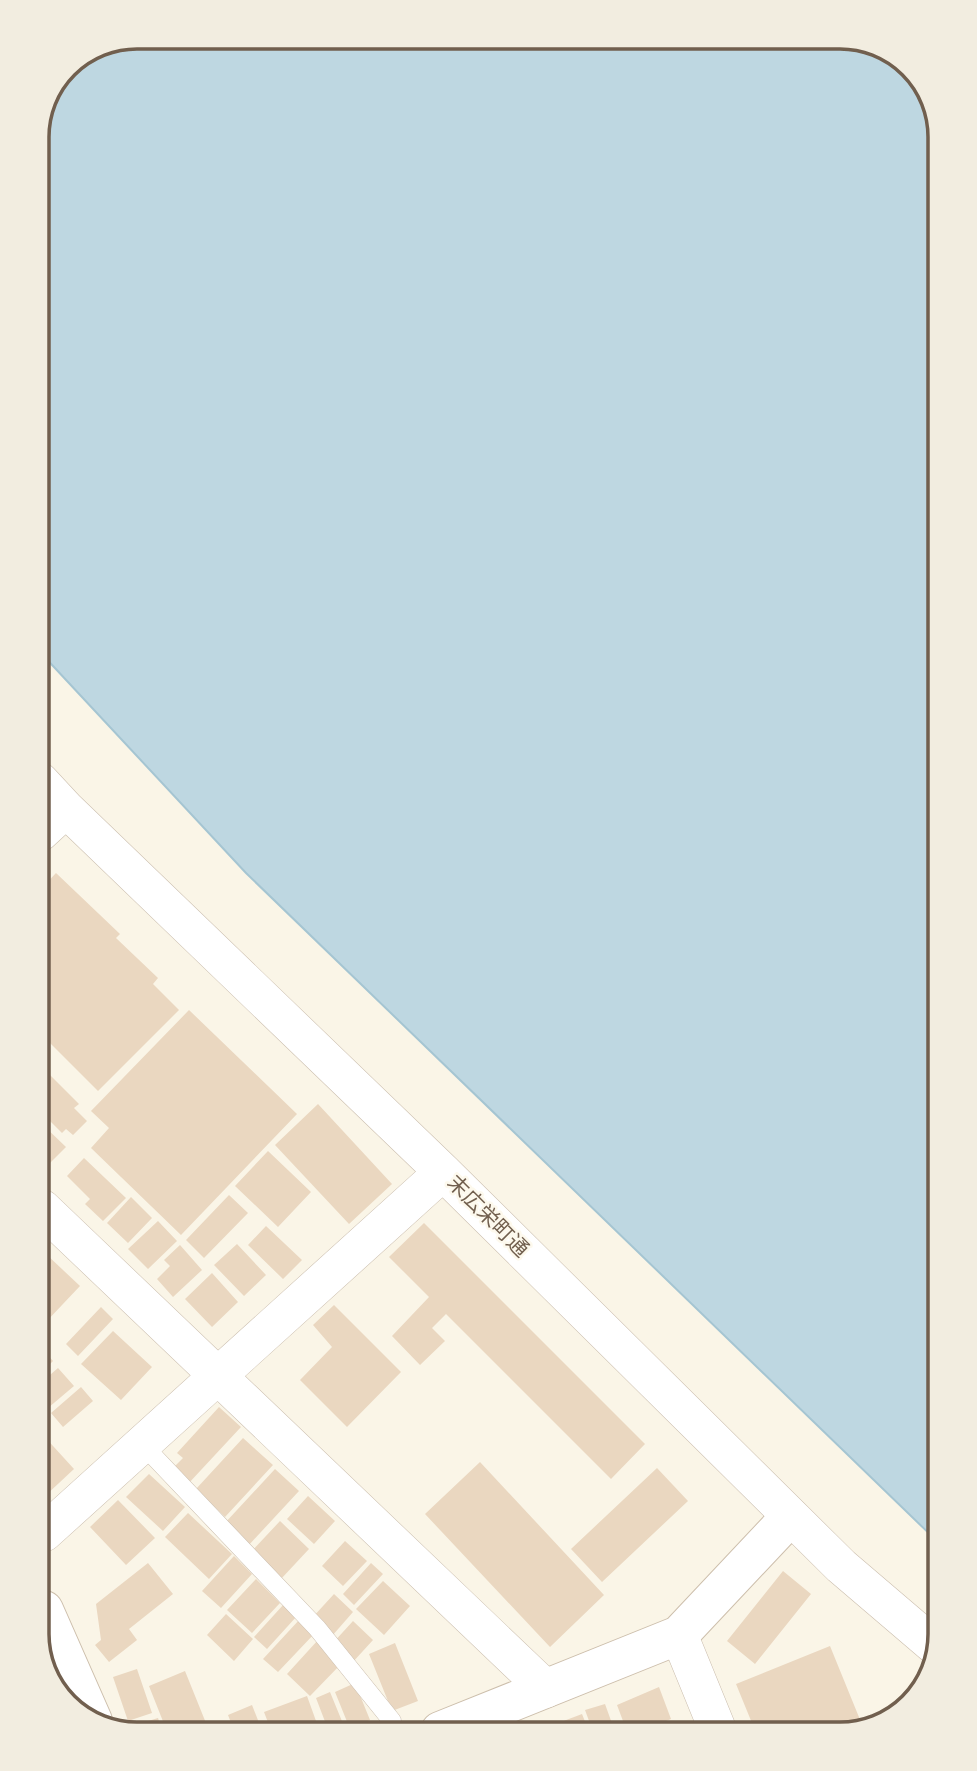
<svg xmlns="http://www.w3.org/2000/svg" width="977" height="1771" viewBox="0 0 977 1771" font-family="'Archivo Narrow','Noto Sans JP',sans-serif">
<rect width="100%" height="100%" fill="#faf5e7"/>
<!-- water -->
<path fill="#bed7e1" stroke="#a5c5d2" stroke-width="2" d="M 137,37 L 847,37 L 896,54 L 932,98 L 940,1544 L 246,873 L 40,652 L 37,131 L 66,66 Z"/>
<!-- building -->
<path fill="#ead7c0" d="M 56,873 L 120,934 L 116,938 L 158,978 L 153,984 L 179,1010 L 98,1091 L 41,1034 L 41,889 Z
M 189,1010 L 297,1114 L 181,1235 L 91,1148 L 109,1128 L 91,1111 Z
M 48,1073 L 79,1104 L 74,1108 L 87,1121 L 73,1135 L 66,1129 L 62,1133 L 42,1113 L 42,1079 Z
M 318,1104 L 392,1184 L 349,1224 L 275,1145 Z
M 42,1124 L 66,1147 L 47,1166 L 42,1160 Z
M 268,1151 L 311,1192 L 278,1227 L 235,1186 Z
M 84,1158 L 126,1198 L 103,1221 L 85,1204 L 90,1199 L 67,1176 Z
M 229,1195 L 248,1213 L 204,1258 L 186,1240 Z
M 131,1197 L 152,1218 L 128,1243 L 107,1223 Z
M 158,1221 L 177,1241 L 148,1269 L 128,1249 Z
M 424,1223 L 645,1444 L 611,1479 L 446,1314 L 432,1328 L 445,1341 L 420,1365 L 392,1336 L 429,1297 L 389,1257 Z
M 266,1226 L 302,1260 L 283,1279 L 248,1245 Z
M 237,1244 L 266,1275 L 244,1296 L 214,1265 Z
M 180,1245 L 202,1270 L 173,1297 L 157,1279 L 170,1266 L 164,1260 Z
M 46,1254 L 80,1286 L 45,1323 L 43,1321 L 42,1257 Z
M 212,1273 L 238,1302 L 212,1327 L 185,1299 Z
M 334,1305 L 401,1372 L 347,1427 L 300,1380 L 332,1347 L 313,1325 Z
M 101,1307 L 113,1319 L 78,1356 L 66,1344 Z
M 113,1331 L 152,1367 L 121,1400 L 81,1364 Z
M 43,1350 L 53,1361 L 43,1371 Z
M 58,1368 L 74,1386 L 48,1408 L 43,1403 L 43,1381 Z
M 81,1387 L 93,1401 L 63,1427 L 51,1413 Z
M 219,1407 L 241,1427 L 188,1484 L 172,1469 L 183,1458 L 177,1453 Z
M 43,1435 L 74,1469 L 44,1497 L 44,1470 Z
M 243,1438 L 273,1465 L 225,1517 L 196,1489 Z
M 480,1462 L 604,1595 L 550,1647 L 425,1514 Z
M 657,1468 L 688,1501 L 602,1582 L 571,1549 Z
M 275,1469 L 299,1491 L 248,1546 L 224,1524 Z
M 149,1474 L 185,1507 L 163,1531 L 126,1497 Z
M 308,1496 L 335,1521 L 314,1544 L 287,1519 Z
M 118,1500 L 155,1538 L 126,1565 L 90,1527 Z
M 188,1513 L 232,1554 L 209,1579 L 165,1537 Z
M 280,1521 L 309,1549 L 281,1579 L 252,1551 Z
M 345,1541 L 367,1561 L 343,1586 L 322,1566 Z
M 234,1556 L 252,1574 L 221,1608 L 202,1591 Z
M 148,1563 L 173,1594 L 129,1629 L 137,1640 L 109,1662 L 95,1645 L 101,1640 L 96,1604 Z
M 371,1563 L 383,1574 L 354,1605 L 343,1594 Z
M 783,1571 L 811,1594 L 755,1664 L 727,1641 Z
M 256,1579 L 280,1603 L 252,1633 L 227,1610 Z
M 383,1581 L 410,1606 L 384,1635 L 356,1609 Z
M 334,1594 L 353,1612 L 332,1636 L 312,1618 Z
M 284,1604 L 297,1616 L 267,1649 L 254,1637 Z
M 226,1614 L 253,1639 L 234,1661 L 207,1635 Z
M 300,1619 L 315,1633 L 278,1672 L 263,1659 Z
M 353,1621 L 373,1640 L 352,1663 L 332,1644 Z
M 318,1640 L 342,1663 L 310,1696 L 287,1674 Z
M 395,1643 L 418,1701 L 392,1711 L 369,1654 Z
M 830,1646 L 863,1727 L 754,1728 L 736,1684 Z
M 137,1669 L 152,1713 L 128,1721 L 113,1677 Z
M 185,1671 L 210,1733 L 168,1734 L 149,1686 Z
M 355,1683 L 370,1720 L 350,1729 L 335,1692 Z
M 659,1687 L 671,1719 L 646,1729 L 626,1729 L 617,1705 Z
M 330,1692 L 346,1731 L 344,1732 L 329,1732 L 316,1698 Z
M 307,1696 L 320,1732 L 272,1733 L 264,1712 Z
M 605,1704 L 614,1729 L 592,1729 L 585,1710 Z
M 252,1705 L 263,1733 L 235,1733 L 228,1715 Z
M 582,1714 L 588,1729 L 555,1730 L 553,1725 Z
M 158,1718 L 163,1734 L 135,1734 L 132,1726 Z"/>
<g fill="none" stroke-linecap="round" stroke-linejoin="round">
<!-- lane casing -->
<g stroke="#cbbeae" stroke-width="19">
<path id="lane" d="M 142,1444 L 317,1628 L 392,1721"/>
</g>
<!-- street casing -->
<g stroke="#cbbeae" stroke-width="38">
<path id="street" d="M 40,781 L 66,809 L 443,1172 L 841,1566 L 937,1648
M 40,833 L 66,809
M 42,1208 L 546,1689
M 44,1533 L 443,1172
M 679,1635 L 717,1728"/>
</g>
<!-- secondary casing -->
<g stroke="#cdbfac" stroke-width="40">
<path id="secondary" d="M 44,1610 L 93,1721
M 440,1731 L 679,1635 L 790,1517"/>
</g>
<!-- lane -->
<use href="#lane" stroke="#fff" stroke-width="18"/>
<!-- street -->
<use href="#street" stroke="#fff" stroke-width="37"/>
<!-- secondary -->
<use href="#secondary" stroke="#fff" stroke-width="38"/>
</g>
<g text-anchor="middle" stroke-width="5" stroke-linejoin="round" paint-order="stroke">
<!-- street labels -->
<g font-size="21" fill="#715f4e" stroke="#fdf9ed">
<text transform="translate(488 1216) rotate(45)" y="7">末広栄町通</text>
</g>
</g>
<!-- crop -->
<path d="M0 0H977V1771H0ZM137 49H840A88 88 0 0 1 928 137V1634A88 88 0 0 1 840 1722H137A88 88 0 0 1 49 1634V137A88 88 0 0 1 137 49Z" fill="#f2ede0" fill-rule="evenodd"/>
<path fill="none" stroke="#715f4e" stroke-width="3.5" d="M137 49H840A88 88 0 0 1 928 137V1634A88 88 0 0 1 840 1722H137A88 88 0 0 1 49 1634V137A88 88 0 0 1 137 49Z"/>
</svg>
